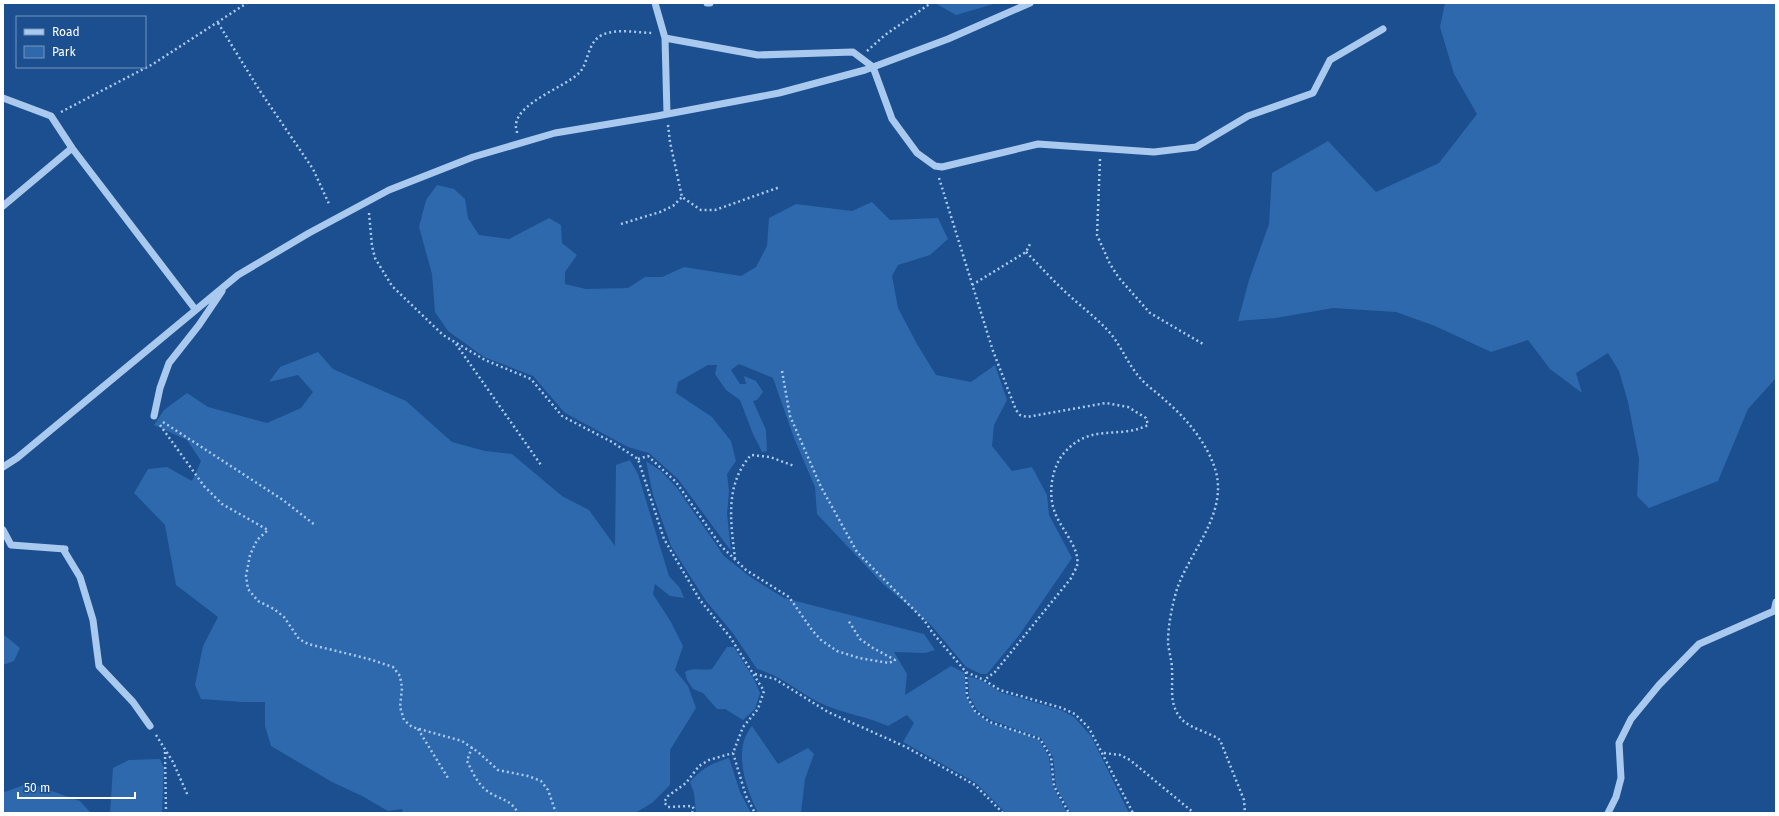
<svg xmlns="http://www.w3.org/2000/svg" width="1779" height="816" viewBox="0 0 1779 816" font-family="'Fira Sans',sans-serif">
<rect width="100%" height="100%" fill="#1b4f8f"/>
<!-- green -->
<path fill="#2e69ad" d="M 935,3 L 997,3 L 956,15 Z
M 1445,3 L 1776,3 L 1776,378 L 1748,409 L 1718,481 L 1649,508 L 1637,496 L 1639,459 L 1628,402 L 1619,371 L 1608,353 L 1576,373 L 1582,393 L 1550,369 L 1528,340 L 1491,352 L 1435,326 L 1396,312 L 1333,308 L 1276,318 L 1238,321 L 1249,280 L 1269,224 L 1272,173 L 1328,141 L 1376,192 L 1439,163 L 1477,114 L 1454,74 L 1440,27 Z
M 437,185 L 454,189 L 465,199 L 468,218 L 479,235 L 509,239 L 549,218 L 561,225 L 562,243 L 577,255 L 565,272 L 565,284 L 586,289 L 628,288 L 645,277 L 662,277 L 684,267 L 741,276 L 756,267 L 767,246 L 769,218 L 796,204 L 852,211 L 872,202 L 890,220 L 938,218 L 948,239 L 930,255 L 898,265 L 892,276 L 898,308 L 917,344 L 936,375 L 971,382 L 995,365 L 1007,400 L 994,425 L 992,446 L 1012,471 L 1032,467 L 1047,495 L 1049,515 L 1072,558 L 1020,634 L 987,674 L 981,674 L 966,667 L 931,625 L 882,583 L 817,514 L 815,487 L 794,438 L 773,378 L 739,364 L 731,370 L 740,384 L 746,384 L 744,376 L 756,381 L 763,392 L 757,400 L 753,401 L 766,430 L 767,451 L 762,452 L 753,434 L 740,400 L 726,390 L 715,374 L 717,365 L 708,365 L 678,382 L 676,393 L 712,417 L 731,441 L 736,461 L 727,474 L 729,491 L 727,514 L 731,551 L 678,479 L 649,453 L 628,447 L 565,413 L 533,376 L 484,357 L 448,331 L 435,312 L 432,274 L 419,227 L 426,200 Z
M 318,352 L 333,369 L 406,401 L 452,442 L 485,451 L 512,454 L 562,496 L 589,510 L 615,546 L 616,465 L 630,460 L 638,474 L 669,576 L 680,588 L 684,598 L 670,596 L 655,584 L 653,594 L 671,622 L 683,646 L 675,670 L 688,686 L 696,708 L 670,750 L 670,785 L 652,803 L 635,813 L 403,813 L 402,809 L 388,811 L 362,796 L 332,782 L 271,746 L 265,726 L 265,702 L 242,702 L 201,699 L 195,685 L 203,646 L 218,617 L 176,585 L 165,525 L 134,493 L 148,469 L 167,467 L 192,481 L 201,461 L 187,440 L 154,425 L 164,410 L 187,393 L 208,407 L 267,423 L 301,408 L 313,392 L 298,375 L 269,382 L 280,367 Z
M 646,461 L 661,471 L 677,488 L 724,556 L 749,576 L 784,598 L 924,634 L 935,650 L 925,653 L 894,652 L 907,674 L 905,695 L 951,666 L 965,673 L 966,696 L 975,712 L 990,723 L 1024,733 L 1039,740 L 1049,757 L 1053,787 L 1067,813 L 1006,813 L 976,783 L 903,742 L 914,723 L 907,715 L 888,726 C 868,717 847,714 827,706 C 802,696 783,676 757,669 L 732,632 L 706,601 L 671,546 L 653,495 Z
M 3,634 L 20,648 L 14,661 L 3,665 Z
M 727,647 L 734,647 L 754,679 L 760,693 L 755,709 L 743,720 L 725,709 L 717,709 L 703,693 L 693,689 L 687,680 L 685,672 C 694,667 702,671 712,669 Z
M 968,676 L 983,681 L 1000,692 L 1061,710 L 1074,717 L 1091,736 L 1129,813 L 1071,813 L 1056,787 L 1053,757 L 1041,738 L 991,720 L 977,710 L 969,696 Z
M 752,726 L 778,764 L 808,748 L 814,754 L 805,779 L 801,813 L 758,813 C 746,789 732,749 752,726 Z
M 729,758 L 740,792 L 751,813 L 696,813 L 694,793 L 690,782 C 703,767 711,764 729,758 Z
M 160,759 L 164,768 L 162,813 L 110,813 L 113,768 L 129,760 Z
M 29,783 L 80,801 L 91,813 L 3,813 L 3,790 L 5,792 Z"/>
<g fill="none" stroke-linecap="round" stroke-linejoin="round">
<!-- path -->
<path stroke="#a9c9ee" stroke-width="2.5" stroke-dasharray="2 3" stroke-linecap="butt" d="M 218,23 L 260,91 L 313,169 L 330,206
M 867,51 L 885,35 L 931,3
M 61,112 L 153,64 L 247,3
M 668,125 L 670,142 L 682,197 L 701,210 L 715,210 L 780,187
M 517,133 C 517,130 515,126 516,124 C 519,102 565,87 579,73 C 589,63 587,42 602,35 C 617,28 638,33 654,33
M 1100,159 L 1097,235 L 1110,264 L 1119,278 L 1150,313 L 1203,344
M 939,178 L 993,351 L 1016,410 L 1020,415 L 1027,417 L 1106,403 L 1128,407 L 1146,418 L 1148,425 C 1119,440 1091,422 1064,453 C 1052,467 1048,492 1054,510 C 1059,527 1081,548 1077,566 C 1076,569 1073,573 1072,577 L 995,672 L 984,680
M 369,213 L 372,246 L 375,258 L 392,286 L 443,335 L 485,360 L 531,379 L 562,416 L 612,442 L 638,459 L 664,539 L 700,600 L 730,637 L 764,691 L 758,709 L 743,727 L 733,753 L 746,796 L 755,813
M 621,224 L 660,212 L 673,206 L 682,197
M 1026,252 C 1041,267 1055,283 1071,297 C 1084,309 1099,320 1111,334 C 1122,348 1129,366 1141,379 C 1148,387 1158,393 1166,401 C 1187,419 1208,444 1216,472 C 1227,515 1190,551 1177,589 C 1172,605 1168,626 1168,643 C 1169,652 1172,661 1172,670 C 1173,686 1169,702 1179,716 C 1188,729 1208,731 1220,740 L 1244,800 L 1245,813
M 972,285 L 1026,252 L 1031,242
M 456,344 L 541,465
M 782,371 L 790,416 L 821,487 L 857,552 L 924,620 L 932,632 L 966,672 L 984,680 L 1000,690 L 1062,708 L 1075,714 L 1089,728 L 1133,813
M 163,422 L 283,500 L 315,525
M 160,425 L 204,486 L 222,504 L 268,530 L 257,540 L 250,555 L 246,576 L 248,589 L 258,601 L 274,609 L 284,617 L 299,639 L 308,644 L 369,659 L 393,667 L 400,676 L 402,688 L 400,707 L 404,720 L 412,727 L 462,741 L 478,752 L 498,770 L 528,776 L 541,781 L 548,790 L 556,813
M 638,459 L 648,456 L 676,482 L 721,546 L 746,570 L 789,597 L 812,630 L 821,640 L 837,651 L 859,658 L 889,663 L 895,660 L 873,648 L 860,639 L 848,620
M 735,559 C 731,523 724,485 751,455 L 770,457 L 794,466
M 966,672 L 967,696 L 975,711 L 990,722 L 1040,739 L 1051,757 L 1054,786 L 1069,813
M 755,674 L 775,679 L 828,712 L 906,747 L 975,785 L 1003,813
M 418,729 L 448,778
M 156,735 L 173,762 L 188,796
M 472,747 L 467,761 C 472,771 477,783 486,790 C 498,800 509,797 518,813
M 165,752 L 166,813
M 1104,753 L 1120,755 L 1130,760 L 1194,813
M 692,813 L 694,809 L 692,806 L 668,807 L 664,802 L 668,796 L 686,783 L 699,766 L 709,760 L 733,753"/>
<!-- minor -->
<path stroke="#a9c9ee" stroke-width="7" d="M 655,3 L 665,38 L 758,55 L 853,52 L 873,67 L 892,119 L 917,153 L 935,166 L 942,167 L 1038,144 L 1154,152 L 1196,147 L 1248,116 L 1313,93 L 1330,60 L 1383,29
M 707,3 L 710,3
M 665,38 L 667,114
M 3,98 L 51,116 L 72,148 L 195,309
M 3,206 L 72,148
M 154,416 L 160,388 L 169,363 L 199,325 L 222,291
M 3,467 L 17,458 L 238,275 L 309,233 L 389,190 L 473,157 L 555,133 L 657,116 L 779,93 L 865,70 L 948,39 L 1030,3
M 3,530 L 11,545 L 65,549
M 63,549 L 80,577 L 93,620 L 99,666 L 133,702 L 150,726
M 1608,813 L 1616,797 L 1621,778 L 1619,743 L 1631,719 L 1659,685 L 1699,644 L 1774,611 L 1776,602"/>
</g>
<!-- border -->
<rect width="1779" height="816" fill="none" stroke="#ffffff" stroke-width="8"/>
<!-- legend -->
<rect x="16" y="16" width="130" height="52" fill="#1b4f8f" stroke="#7695bc"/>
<rect x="24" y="29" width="20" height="6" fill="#a9c9ee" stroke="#7695bc"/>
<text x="52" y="36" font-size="12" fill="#ffffff">Road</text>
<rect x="24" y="46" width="20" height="12" fill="#2e69ad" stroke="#7695bc"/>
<text x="52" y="56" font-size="12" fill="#ffffff">Park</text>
<!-- scale -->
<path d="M18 792v6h117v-6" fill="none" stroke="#ffffff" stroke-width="2"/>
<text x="24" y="792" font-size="12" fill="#ffffff" stroke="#1b4f8f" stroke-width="3" paint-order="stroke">50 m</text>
</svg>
